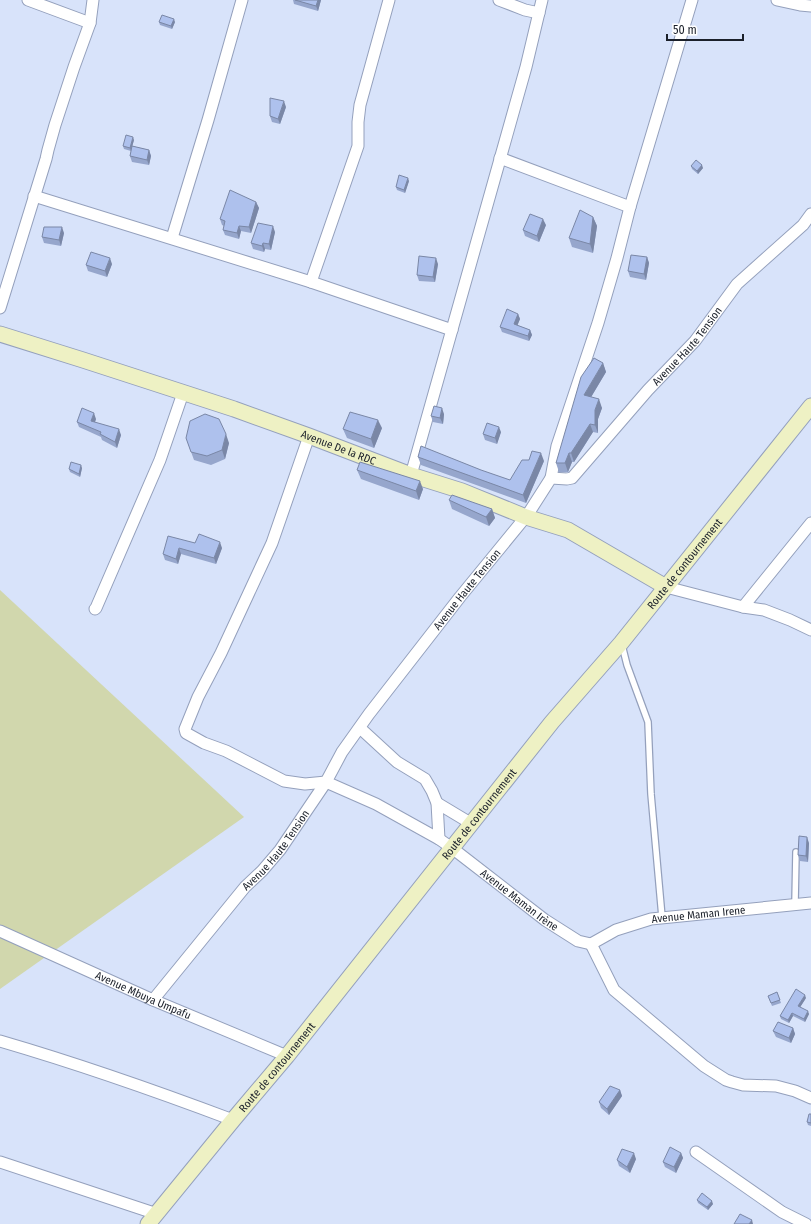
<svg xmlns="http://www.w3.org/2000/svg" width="811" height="1224" viewBox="0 0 811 1224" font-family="'Fira Sans Condensed',sans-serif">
<rect width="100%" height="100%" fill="#d8e3fa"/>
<!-- green -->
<path fill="#d1d7ad" d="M 0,590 L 244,817 L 0,989 Z"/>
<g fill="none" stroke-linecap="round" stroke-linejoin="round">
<!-- lane casing -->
<g stroke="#94a0bc" stroke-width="8">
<path id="lane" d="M 622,645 L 627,665 L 648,722 L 651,794 L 662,917
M 795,903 L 796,852"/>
</g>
<!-- street casing -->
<g stroke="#94a0bc" stroke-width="13">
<g id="street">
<path d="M 28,0 L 90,23"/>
<path d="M 499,0 L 525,10 L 539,13"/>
<path d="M 777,0 L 800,5 L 811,6"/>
<path d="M 500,158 L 630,207"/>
<path d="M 34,196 L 311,282 L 452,330"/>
<path d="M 172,238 L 208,120 L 242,0"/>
<path d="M 311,282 L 358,146 L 358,122 L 360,105 L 389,0"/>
<path d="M 0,308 L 46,159 L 48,150 L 55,125 L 74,67 L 90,23 L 93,0"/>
<path id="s1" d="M 309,436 L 272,543 L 221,653 L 198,697 L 185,729 L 186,733 L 204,743 L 226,751 L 284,781 L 305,784 L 326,782 L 376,804 L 439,839 L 452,848 L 545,920 L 578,941 L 591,944"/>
<path d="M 411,475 L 526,67 L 542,0"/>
<path d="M 551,478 L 557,446 L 598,323 L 617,258 L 630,207 L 692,0"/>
<path d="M 666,587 L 743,607 L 764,610 L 790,620 L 811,630"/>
<path d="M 743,607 L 811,523"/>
<path d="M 95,609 L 96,608 L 160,460 L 183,393"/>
<path d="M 360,728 L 397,762 L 425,779 L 432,791 L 437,803 L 439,839"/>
<path d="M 437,803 L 472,824"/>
<path id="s2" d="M 0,931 L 153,1000 L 287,1056"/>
<path d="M 591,944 L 614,990 L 704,1066 L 726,1080 L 732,1082 L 743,1085 L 776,1086 L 795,1091 L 811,1098"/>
<path id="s3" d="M 591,944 L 616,930 L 651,919 L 811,903"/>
<path id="s4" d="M 153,1000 L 245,887 L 262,871 L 280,850 L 326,782 L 342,752 L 369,714 L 460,597 L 528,514 L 551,478 L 567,479 L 572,478 L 648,390 L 695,341 L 737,284 L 803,225 L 811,214"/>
<path d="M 0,1041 C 79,1064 156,1091 233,1120"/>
<path d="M 696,1152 L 782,1212 L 806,1224"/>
<path d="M 0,1162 L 157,1214"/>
</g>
</g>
<!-- secondary casing -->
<g stroke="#94a0bc" stroke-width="17">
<g id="secondary">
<path id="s5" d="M 0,334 L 83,360 L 234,409 L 309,436 L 411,475 L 462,491 L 526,517 L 568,530 L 666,587"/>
<path id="s6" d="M 148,1224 L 233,1120 L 287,1056 L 552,722 L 621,643 L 811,406"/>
</g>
</g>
<!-- lane -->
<use href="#lane" stroke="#fff" stroke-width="5.5"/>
<!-- street -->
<use href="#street" stroke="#fff" stroke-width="11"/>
<!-- secondary -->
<use href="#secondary" stroke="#eef1c4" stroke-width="15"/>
</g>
<!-- wall -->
<path fill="#96a6cc" d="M 293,0 L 321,0 L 318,11 L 294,4 Z
M 159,22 L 175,22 L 172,29 L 160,25 Z
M 286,107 L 280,124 L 272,122 L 270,116 Z
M 134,140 L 132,146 L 149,150 L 151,156 L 149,165 L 132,162 L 130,156 L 131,151 L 124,149 L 123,146 Z
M 691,166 L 703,168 L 698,174 L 692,169 Z
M 409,181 L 405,193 L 397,190 L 396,187 Z
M 256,202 L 259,208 L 251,233 L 241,231 L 239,239 L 225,235 L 223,230 L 224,226 L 222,225 L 220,219 Z
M 593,217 L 597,226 L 593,253 L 572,247 L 569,238 Z
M 546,225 L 539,242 L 525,236 L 523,230 Z
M 275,232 L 271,250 L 265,249 L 264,252 L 253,249 L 251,243 Z
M 64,233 L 61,246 L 44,243 L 42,237 Z
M 647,257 L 649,263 L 646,280 L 630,277 L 628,271 Z
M 112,264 L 107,277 L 88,271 L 86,265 Z
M 438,264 L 435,282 L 419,281 L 417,275 Z
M 518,314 L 520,319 L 517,325 L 530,330 L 532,335 L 529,341 L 502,332 L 500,327 Z
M 603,363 L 606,372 L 591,397 L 602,408 L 598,419 L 598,433 L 593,432 L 574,462 L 572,462 L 568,472 L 559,472 L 556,463 Z
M 444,414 L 443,424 L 433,422 L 431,416 Z
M 96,419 L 95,422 L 121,435 L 117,448 L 102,440 L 101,437 L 79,427 L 77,422 Z
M 382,428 L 374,448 L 347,438 L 343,429 Z
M 501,432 L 497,444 L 485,440 L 483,434 Z
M 186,438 L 229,443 L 225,459 L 211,465 L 194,460 Z
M 418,457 L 510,480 L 544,461 L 526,503 L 421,465 Z
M 82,468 L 80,477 L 70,472 L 69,469 Z
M 357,470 L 423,489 L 419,500 L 361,479 Z
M 449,500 L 492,509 L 495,518 L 489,526 L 452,509 Z
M 195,543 L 222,548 L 216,564 L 181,554 L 178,564 L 165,560 L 163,554 Z
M 809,843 L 808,862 L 800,861 L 798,855 Z
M 777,992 L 781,1003 L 772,1006 L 768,996 Z
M 806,998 L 800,1007 L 809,1014 L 805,1022 L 793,1016 L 789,1023 L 781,1019 L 780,1016 Z
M 793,1028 L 795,1034 L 791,1043 L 776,1037 L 773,1031 Z
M 620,1090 L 622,1096 L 609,1115 L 601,1108 L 599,1102 Z
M 811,1114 L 811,1126 L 808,1125 L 807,1122 Z
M 681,1153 L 683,1158 L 676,1173 L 665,1167 L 663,1162 Z
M 636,1159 L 630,1173 L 619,1166 L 617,1160 Z
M 697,1200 L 713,1204 L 708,1210 L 698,1203 Z"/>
<!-- shaded-wall -->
<path fill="#7a87a6" d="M 318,0 L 321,0 L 318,11 L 316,6 Z
M 174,19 L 175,22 L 172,29 L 171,26 Z
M 284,101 L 286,107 L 280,124 L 278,119 Z
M 133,137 L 134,140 L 131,151 L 130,148 Z
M 149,150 L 151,156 L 149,165 L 147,160 Z
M 702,165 L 703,168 L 698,174 L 697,171 Z
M 408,178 L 409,181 L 405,193 L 404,190 Z
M 256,202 L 259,208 L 251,233 L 249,227 Z
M 593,217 L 597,226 L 593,253 L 590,244 Z
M 543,219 L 546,225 L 539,242 L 537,236 Z
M 239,226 L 241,231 L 239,239 L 237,233 Z
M 273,226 L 275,232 L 271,250 L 269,244 Z
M 62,227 L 64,233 L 61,246 L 59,240 Z
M 263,243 L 265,249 L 264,252 L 262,246 Z
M 647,257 L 649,263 L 646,280 L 644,274 Z
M 110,258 L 112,264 L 107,277 L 105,271 Z
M 436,258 L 438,264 L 435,282 L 433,277 Z
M 518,314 L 520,319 L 516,329 L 514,324 Z
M 530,330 L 532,335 L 529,341 L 528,336 Z
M 603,363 L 606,372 L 587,404 L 584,395 Z
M 599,399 L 602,408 L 598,419 L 598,433 L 595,425 L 595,410 Z
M 442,408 L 444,414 L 443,424 L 440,418 Z
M 94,413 L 96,419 L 93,427 L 91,421 Z
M 378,420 L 382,428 L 374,448 L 371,439 Z
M 590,424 L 593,432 L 574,462 L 571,453 Z
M 499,427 L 501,432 L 497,444 L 495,438 Z
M 119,429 L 121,435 L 117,448 L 115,442 Z
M 226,434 L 229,443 L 225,459 L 222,450 Z
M 541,453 L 544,461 L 526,503 L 523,495 Z
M 569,453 L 572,462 L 568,472 L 565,463 Z
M 81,465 L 82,468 L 80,477 L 79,474 Z
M 420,481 L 423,489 L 419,500 L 416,491 Z
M 492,509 L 495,518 L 489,526 L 486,517 Z
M 220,542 L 222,548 L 216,564 L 214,558 Z
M 179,548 L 181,554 L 178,564 L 176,559 Z
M 807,837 L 809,843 L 808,862 L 806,856 Z
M 805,995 L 806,998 L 799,1009 L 798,1006 Z
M 808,1011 L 809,1014 L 805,1022 L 804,1019 Z
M 792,1013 L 793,1016 L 789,1023 L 788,1020 Z
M 793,1028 L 795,1034 L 791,1043 L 789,1038 Z
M 620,1090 L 622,1096 L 609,1115 L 607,1109 Z
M 634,1153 L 636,1159 L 630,1173 L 627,1167 Z
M 681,1153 L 683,1158 L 676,1173 L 674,1167 Z
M 712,1201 L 713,1204 L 708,1210 L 707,1207 Z
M 752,1220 L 753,1224 L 749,1224 Z"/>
<!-- building -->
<path fill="#aec1ed" stroke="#7a87a6" d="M 295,0 L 318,0 L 316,6 Z
M 162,15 L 174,19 L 171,26 L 159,22 Z
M 270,98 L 284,101 L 278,119 L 270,116 Z
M 126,135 L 133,137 L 130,148 L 123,146 Z
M 132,146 L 149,150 L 147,160 L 130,156 Z
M 696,160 L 702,165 L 697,171 L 691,166 Z
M 399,175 L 408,178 L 404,190 L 396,187 Z
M 230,190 L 256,202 L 249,227 L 239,226 L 237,233 L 223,230 L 225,221 L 220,219 Z
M 580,210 L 593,217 L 590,244 L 569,238 Z
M 530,214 L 543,219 L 537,236 L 523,230 Z
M 258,223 L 273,226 L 269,244 L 263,243 L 262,246 L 251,243 Z
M 44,227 L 62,227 L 59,240 L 42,237 Z
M 91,252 L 110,258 L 105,271 L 86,265 Z
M 631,255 L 647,257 L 644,274 L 628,271 Z
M 419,256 L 436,258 L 433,277 L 417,275 Z
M 507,309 L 518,314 L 514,324 L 530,330 L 528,336 L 500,327 Z
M 594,358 L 603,363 L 584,395 L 599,399 L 595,410 L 595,425 L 590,424 L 571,453 L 569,453 L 565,463 L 556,463 L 581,377 Z
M 434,406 L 442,408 L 440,418 L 431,416 Z
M 82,408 L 94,413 L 91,421 L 119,429 L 115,442 L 100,434 L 101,432 L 77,422 Z
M 350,412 L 378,420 L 371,439 L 343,429 Z
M 205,414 L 219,419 L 226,434 L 222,450 L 207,456 L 191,452 L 186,438 L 190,421 Z
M 487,423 L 499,427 L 495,438 L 483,434 Z
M 421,446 L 481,470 L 510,480 L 522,460 L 529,460 L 532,451 L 541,453 L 523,495 L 418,457 Z
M 71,462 L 81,465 L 79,474 L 69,469 Z
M 360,462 L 420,481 L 416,491 L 357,470 Z
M 452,495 L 492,509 L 486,517 L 449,500 Z
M 199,534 L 220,542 L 214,558 L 179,548 L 176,559 L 163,554 L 168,536 L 195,543 Z
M 799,836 L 807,837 L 806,856 L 798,855 Z
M 796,989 L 805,995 L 798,1006 L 808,1011 L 804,1019 L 792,1013 L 788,1020 L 780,1016 Z
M 777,992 L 780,1000 L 771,1003 L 768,996 Z
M 778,1022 L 793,1028 L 789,1038 L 773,1031 Z
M 610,1086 L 620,1090 L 607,1109 L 599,1102 Z
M 809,1114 L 811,1114 L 811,1123 L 807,1122 Z
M 670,1147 L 681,1153 L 674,1167 L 663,1162 Z
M 622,1149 L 634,1153 L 627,1167 L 617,1160 Z
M 702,1193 L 712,1201 L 707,1207 L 697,1200 Z
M 740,1214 L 752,1220 L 749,1224 L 734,1224 Z"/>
<g text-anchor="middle" stroke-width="3.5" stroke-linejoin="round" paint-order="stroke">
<!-- street labels -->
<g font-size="11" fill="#1b202a" stroke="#fff">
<text dy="4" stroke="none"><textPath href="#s4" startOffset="854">Avenue Haute Tension</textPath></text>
<text dy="4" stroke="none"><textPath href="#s5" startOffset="357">Avenue De la RDC</textPath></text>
<text dy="4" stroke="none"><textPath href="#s6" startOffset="851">Route de contournement</textPath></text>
<text dy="4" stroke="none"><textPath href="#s4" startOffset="518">Avenue Haute Tension</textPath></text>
<text dy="4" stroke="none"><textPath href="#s6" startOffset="527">Route de contournement</textPath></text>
<text dy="4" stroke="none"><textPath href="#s4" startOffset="194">Avenue Haute Tension</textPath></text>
<text dy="4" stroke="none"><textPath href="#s1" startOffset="702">Avenue Maman Irène</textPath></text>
<text dy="4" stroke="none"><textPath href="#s3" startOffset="113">Avenue Maman Irene</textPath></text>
<text dy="4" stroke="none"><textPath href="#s2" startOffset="157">Avenue Mbuya Umpafu</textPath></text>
<text dy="4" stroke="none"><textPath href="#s6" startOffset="203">Route de contournement</textPath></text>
</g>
</g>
<!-- scale -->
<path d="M667 34v6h76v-6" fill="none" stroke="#1b202a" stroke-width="2"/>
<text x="673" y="34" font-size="12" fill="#1b202a" stroke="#ffffff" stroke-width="3" paint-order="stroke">50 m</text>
</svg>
